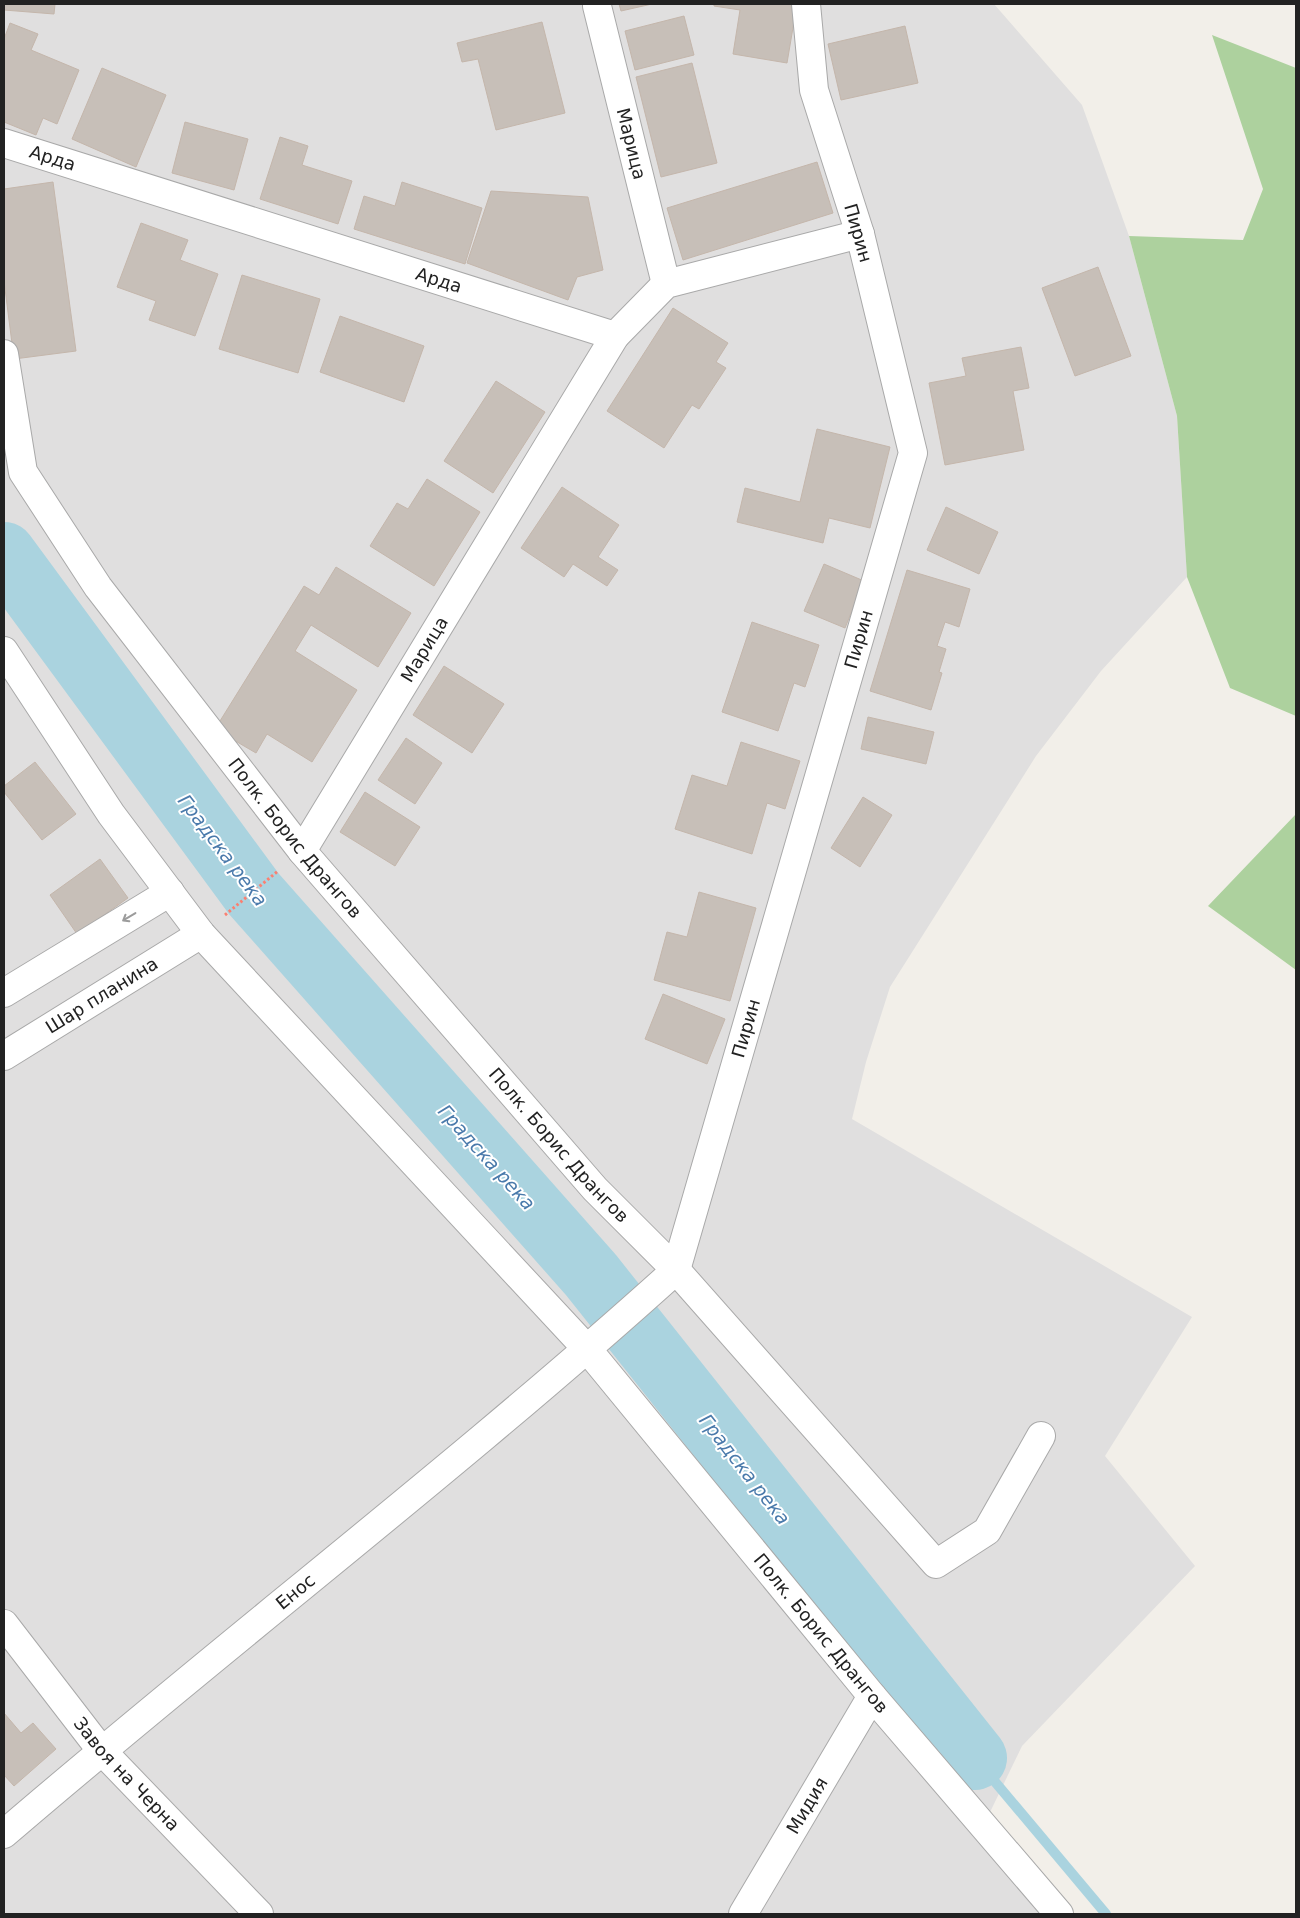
<svg xmlns="http://www.w3.org/2000/svg" width="1300" height="1918" viewBox="0 0 1300 1918" font-family="'DejaVu Sans',sans-serif">
<rect width="100%" height="100%" fill="#f2efe9"/>
<!-- residential -->
<path fill="#e0dfdf" d="M 4,4 L 994,4 L 1082,105 L 1129,236 L 1177,416 L 1187,577 L 1101,671 L 1036,756 L 890,987 L 866,1062 L 852,1119 L 1192,1317 L 1105,1456 L 1195,1566 L 1022,1746 L 978,1837 L 1040,1914 L 4,1914 Z"/>
<!-- forest -->
<path fill="#add19e" d="M 1212,35 L 1296,68 L 1296,716 L 1230,688 L 1187,577 L 1177,416 L 1129,236 L 1243,240 L 1263,189 Z
M 1296,814 L 1296,970 L 1208,906 Z"/>
<g fill="none" stroke-linecap="round" stroke-linejoin="round">
<!-- stream -->
<path stroke="#aad3df" stroke-width="10" d="M 975,1758 L 1106,1914"/>
<!-- river -->
<path stroke="#aad3df" stroke-width="64" d="M 4,554 L 254,894 L 591,1275 L 975,1758"/>
</g>
<!-- building -->
<path fill="#c7bfb8" stroke="#c4b6ab" d="M 4,4 L 55,4 L 54,14 L 4,10 Z
M 619,4 L 652,4 L 621,11 Z
M 714,4 L 797,4 L 787,63 L 733,54 L 740,10 L 714,6 Z
M 684,16 L 694,55 L 635,70 L 625,31 Z
M 542,22 L 565,113 L 496,130 L 478,59 L 462,62 L 457,43 Z
M 10,23 L 38,34 L 31,50 L 79,70 L 57,124 L 43,118 L 36,135 L 4,122 L 4,39 Z
M 905,26 L 918,83 L 841,100 L 828,44 Z
M 692,63 L 717,163 L 661,177 L 636,77 Z
M 102,68 L 166,95 L 136,167 L 72,139 Z
M 185,122 L 248,139 L 234,190 L 172,173 Z
M 280,137 L 308,146 L 302,165 L 352,181 L 338,224 L 260,199 Z
M 817,162 L 833,213 L 683,260 L 667,208 Z
M 53,182 L 76,351 L 14,359 L 4,281 L 4,189 Z
M 402,182 L 482,208 L 465,264 L 354,229 L 364,196 L 395,206 Z
M 491,191 L 588,197 L 603,270 L 577,277 L 568,300 L 467,263 Z
M 141,223 L 188,240 L 180,260 L 218,274 L 195,336 L 149,320 L 156,301 L 117,287 Z
M 1098,267 L 1131,356 L 1075,376 L 1042,288 Z
M 242,275 L 320,299 L 298,373 L 219,349 Z
M 673,308 L 728,343 L 716,362 L 726,368 L 699,409 L 692,405 L 664,448 L 607,411 Z
M 340,316 L 424,346 L 404,402 L 320,372 Z
M 1021,347 L 1029,388 L 1013,391 L 1024,450 L 945,465 L 929,383 L 966,376 L 962,358 Z
M 496,381 L 545,412 L 493,493 L 444,461 Z
M 817,429 L 890,447 L 870,528 L 829,518 L 823,543 L 737,522 L 745,488 L 800,502 Z
M 427,479 L 480,512 L 434,586 L 370,546 L 397,503 L 408,509 Z
M 562,487 L 619,525 L 598,557 L 618,570 L 607,586 L 573,564 L 564,577 L 521,548 Z
M 946,507 L 998,532 L 979,574 L 927,550 Z
M 824,564 L 864,581 L 845,628 L 804,611 Z
M 336,567 L 411,613 L 378,667 L 311,625 L 295,651 L 357,690 L 312,762 L 267,734 L 256,753 L 215,729 L 304,586 L 319,595 Z
M 907,570 L 970,589 L 959,627 L 945,622 L 937,646 L 946,649 L 939,672 L 942,673 L 931,710 L 870,691 Z
M 752,622 L 819,645 L 805,687 L 794,683 L 778,731 L 722,712 Z
M 444,666 L 504,704 L 472,753 L 413,715 Z
M 868,717 L 934,732 L 926,764 L 861,749 Z
M 406,738 L 442,763 L 415,804 L 378,780 Z
M 741,742 L 800,761 L 785,809 L 767,803 L 752,854 L 675,829 L 692,775 L 727,786 Z
M 35,762 L 76,814 L 42,840 L 4,792 L 4,786 Z
M 365,792 L 420,827 L 395,866 L 340,832 Z
M 863,797 L 892,815 L 860,867 L 831,848 Z
M 100,859 L 128,898 L 77,934 L 50,895 Z
M 699,892 L 756,908 L 730,1001 L 654,980 L 667,932 L 687,937 Z
M 663,994 L 725,1019 L 707,1064 L 645,1039 Z
M 4,1713 L 21,1733 L 33,1723 L 56,1749 L 14,1786 L 4,1775 Z"/>
<g fill="none" stroke-linecap="round" stroke-linejoin="round">
<!-- street casing -->
<g stroke="#a9a9a9" stroke-width="30">
<g id="street">
<path id="s1" d="M 597,6 L 666,284"/>
<path id="s2" d="M 4,143 L 615,336 L 666,284 L 860,234"/>
<path id="s3" d="M 4,354 L 23,472 L 98,587 L 302,851 L 595,1189 L 676,1270 L 936,1564 L 987,1531 L 1041,1436"/>
<path id="s4" d="M 4,651 L 111,814 L 201,934 L 588,1350 L 872,1696 L 1059,1914"/>
<path id="s5" d="M 302,851 L 615,336"/>
<path d="M 4,993 L 170,892"/>
<path id="s6" d="M 4,1056 L 201,934"/>
<path id="s7" d="M 4,1624 L 101,1750 L 259,1914"/>
<path id="s8" d="M 4,1834 C 226,1643 459,1466 676,1270 L 913,453 L 860,234 L 814,90 L 806,4"/>
<path id="s9" d="M 743,1914 L 872,1696"/>
</g>
</g>
<!-- path -->
<path stroke="#fa8072" stroke-width="3" stroke-dasharray="2.5 2.5" stroke-linecap="butt" d="M 225,915 L 278,871"/>
<!-- street -->
<use href="#street" stroke="#fff" stroke-width="28"/>
</g>
<!-- one-way arrows -->
<defs><path id="oneway-shaft" d="M-6 0H5M1.5-3L5.5 0L1.5 3" fill="none" stroke-width="1.6" stroke-linecap="round" stroke-linejoin="round" transform="scale(1.25)"/></defs>
<use stroke="#9c9c9c" href="#oneway-shaft" transform="translate(129 917) rotate(149)"/>
<g text-anchor="middle" stroke-width="4" stroke-linejoin="round" paint-order="stroke">
<!-- street labels -->
<g font-size="18" fill="#222" stroke="#fff">
<text dy="6" stroke="none"><textPath href="#s1" startOffset="142">Марица</textPath></text>
<text dy="6" stroke="none"><textPath href="#s2" startOffset="51">Арда</textPath></text>
<text transform="translate(858 233) rotate(74)" y="6">Пирин</text>
<text dy="6" stroke="none"><textPath href="#s2" startOffset="456">Арда</textPath></text>
<text dy="6" stroke="none"><textPath href="#s8" startOffset="1534">Пирин</textPath></text>
<text dy="6" stroke="none"><textPath href="#s5" startOffset="236">Марица</textPath></text>
<text dy="6" stroke="none"><textPath href="#s3" startOffset="576">Полк. Борис Дрангов</textPath></text>
<text dy="6" stroke="none"><textPath href="#s6" startOffset="115">Шар планина</textPath></text>
<text dy="6" stroke="none"><textPath href="#s8" startOffset="1129">Пирин</textPath></text>
<text dy="6" stroke="none"><textPath href="#s3" startOffset="981">Полк. Борис Дрангов</textPath></text>
<text dy="6" stroke="none"><textPath href="#s8" startOffset="379">Енос</textPath></text>
<text dy="6" stroke="none"><textPath href="#s4" startOffset="1280">Полк. Борис Дрангов</textPath></text>
<text dy="6" stroke="none"><textPath href="#s7" startOffset="194">Завоя на Черна</textPath></text>
<text dy="6" stroke="none"><textPath href="#s9" startOffset="126">Мидия</textPath></text>
</g>
<!-- water labels -->
<g font-size="19" font-style="italic" fill="#4a7aab" stroke="#fff">
<text transform="translate(223 850) rotate(53)" y="7">Градска река</text>
<text transform="translate(487 1157) rotate(48)" y="7">Градска река</text>
<text transform="translate(745 1469) rotate(52)" y="7">Градска река</text>
</g>
</g>
<!-- border -->
<rect width="1300" height="1918" fill="none" stroke="#222222" stroke-width="10"/>
</svg>
